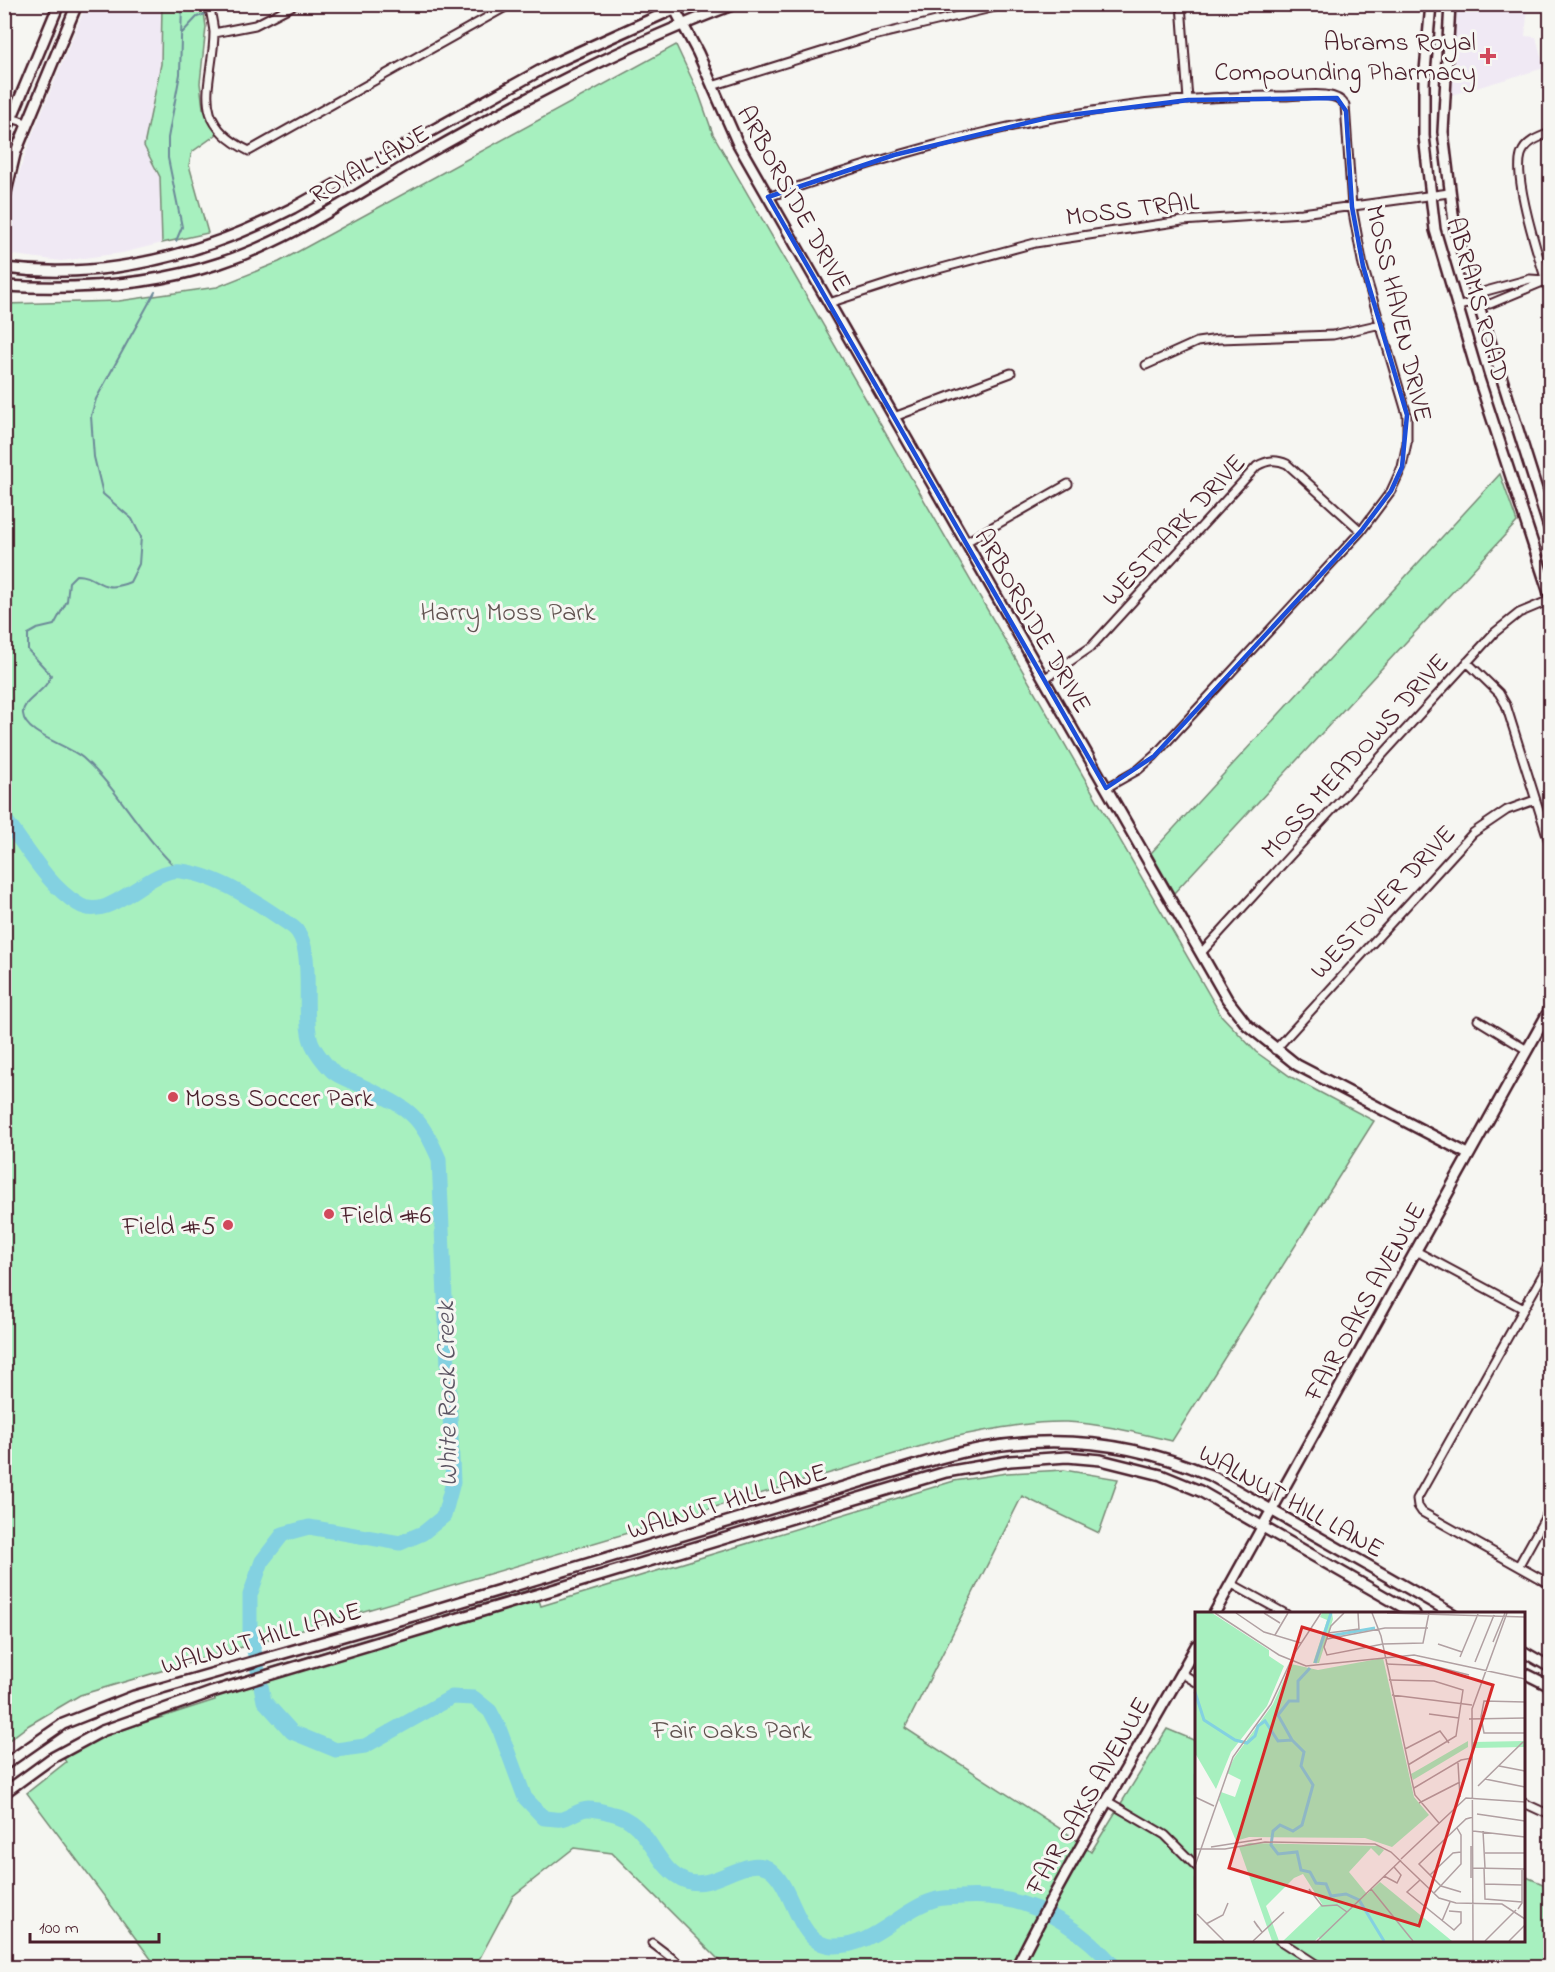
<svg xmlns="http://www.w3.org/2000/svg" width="1555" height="1972" viewBox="0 0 1555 1972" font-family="'Indie Flower',sans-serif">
<rect width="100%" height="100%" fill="#f6f6f2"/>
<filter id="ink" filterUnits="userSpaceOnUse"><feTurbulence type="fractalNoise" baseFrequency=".0167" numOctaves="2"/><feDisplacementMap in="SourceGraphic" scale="12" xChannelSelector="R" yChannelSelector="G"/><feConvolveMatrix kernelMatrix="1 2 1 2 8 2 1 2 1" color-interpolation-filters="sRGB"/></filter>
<g filter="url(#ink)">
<!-- built -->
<path fill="#f0e9f4" d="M 86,5 L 162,5 L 161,64 L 144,146 L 160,177 L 162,243 L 122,253 L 61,261 L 6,254 L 5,229 L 8,206 L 30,140 Z
M 1458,5 L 1528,5 L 1525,36 L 1536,37 L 1544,68 L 1452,95 L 1451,74 Z"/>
<!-- green -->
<path fill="#a7f0bf" stroke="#788875" stroke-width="1.5" d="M 162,5 L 203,5 L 206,27 L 200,83 L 203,108 L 217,134 L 192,152 L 189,165 L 208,233 L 162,243 L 160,177 L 144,146 L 161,64 Z
M 676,45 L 699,94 L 713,134 L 1221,1015 L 1256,1052 L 1291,1077 L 1374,1121 L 1172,1441 C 1137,1433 1103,1424 1067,1422 C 1029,1421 989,1430 952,1437 L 80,1695 L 29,1725 L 5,1743 L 5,304 L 119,301 L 217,287 L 279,262 Z
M 1500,474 L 1517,522 L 1174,893 L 1151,853 Z
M 1064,1470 L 1118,1479 L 1099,1533 L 1022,1496 L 905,1728 L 1073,1837 L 1091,1852 L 1167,1729 L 1196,1741 L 1196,1940 L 1524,1940 L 1524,1876 L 1550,1887 L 1550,1967 L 726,1967 L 612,1853 L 574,1848 L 513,1896 L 475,1967 L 157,1967 L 27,1793 L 66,1762 L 64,1759 L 94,1739 L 215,1700 L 213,1685 L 535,1588 L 541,1606 L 954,1481 L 1007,1473 Z"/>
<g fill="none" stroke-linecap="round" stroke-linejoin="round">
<!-- stream -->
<path stroke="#6c8a98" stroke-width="2" d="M 218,9 L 230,4
M 182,33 L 197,17 L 205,14
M 176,241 L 182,227 L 168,158 L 168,138 L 180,74 L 182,4
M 155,292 L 96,399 L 91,416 L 94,457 L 103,494 L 132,519 L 141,537 L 139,564 L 130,582 C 98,595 100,575 76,575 L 69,582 L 67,601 L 54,625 L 37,629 L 28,634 L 28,650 L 51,675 C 47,692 21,700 23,714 C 25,735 67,744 83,758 C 121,792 144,840 179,870"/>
<!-- river -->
<path stroke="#83d1e1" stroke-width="15" d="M 4,818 C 26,846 47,885 78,904 C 110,925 147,867 181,871 C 221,876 261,905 293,927 C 317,945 301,1013 311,1041 C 314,1050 325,1064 332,1071 C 338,1077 351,1081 360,1085 C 406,1108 418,1110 439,1159 L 453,1482 L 444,1516 L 423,1533 L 400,1543 L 309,1527 L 283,1534 L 262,1561 L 250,1595 L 250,1630 L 264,1701 L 292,1732 L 336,1750 L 365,1746 L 452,1697 L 474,1698 L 490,1711 L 499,1728 L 525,1798 L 544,1818 C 550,1818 557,1820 562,1819 C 571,1817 579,1809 588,1809 C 595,1809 603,1811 610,1813 C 652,1821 653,1869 686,1881 C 714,1891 746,1855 768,1868 C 795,1885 795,1944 832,1946 C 873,1948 899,1910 934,1900 C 942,1897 953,1898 961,1897 C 1025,1892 1075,1922 1116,1968"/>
<!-- street casing -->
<g stroke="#4a1f2b" stroke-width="11">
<path id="street" d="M 209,4 C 211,14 213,23 214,32 C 214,83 186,120 249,151 L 511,4
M 1181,4 L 1188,100
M 214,33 L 255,25 L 296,4
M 712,86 L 869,37 L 1008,4
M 11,118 L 27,123
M 1550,133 C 1539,137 1525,142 1521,155 C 1513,181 1541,265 1550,293
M 768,197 C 935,139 1106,94 1285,96 C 1302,96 1335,89 1345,105 L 1352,207 L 1363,266 L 1407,415 L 1407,443 L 1402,467 L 1391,491 L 1361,531 L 1154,756 L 1138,770 L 1106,788
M 1476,301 L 1490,304 L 1545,281
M 829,303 L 912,276 L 1035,243 L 1182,221 L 1302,213 L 1449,193
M 1457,307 L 1476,301 L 1486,291 L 1530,279 L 1546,280
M 1146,365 L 1197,342 L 1219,339 L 1333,335 L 1381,324
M 894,417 L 1011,373
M 966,542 L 1068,484
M 1467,662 L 1499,693 L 1506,705 L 1550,845
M 1044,679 L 1091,647 L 1257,466 C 1268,460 1276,459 1287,464 L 1361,531
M 1201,953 L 1494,633 L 1519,613 L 1550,600
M 1478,1020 L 1527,1050
M 1275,1050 L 1473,833 L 1507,810 L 1535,800
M 1416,1251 L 1524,1309
M 1550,1262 L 1417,1499 L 1418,1506 L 1422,1512 L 1550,1584
M 1519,1565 L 1550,1509
M 1232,1584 L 1286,1614
M 1181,1673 L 1196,1682
M 1107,1801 L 1165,1835 L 1196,1866
M 1524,1803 L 1550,1815
M 1279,1940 L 1322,1968
M 652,1943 L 685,1968"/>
</g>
<!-- secondary casing -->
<g stroke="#4a1f2b" stroke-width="14">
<path id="secondary" d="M 672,4 L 698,53 L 738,144 L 1227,999 L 1247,1025 L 1297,1065 L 1468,1154
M 1431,4 L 1424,82 L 1424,136 L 1435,230 L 1479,379 L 1550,596
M 1450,4 L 1443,132 L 1455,230 L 1550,531
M 4,136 L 59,4
M 4,201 L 15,154 L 77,4
M 4,268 C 105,281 204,254 293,208 L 550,65 L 685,4
M 4,286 C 76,290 151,286 220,263 C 291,240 356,194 421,157 C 523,99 625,45 735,4
M 1214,1614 L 1550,1009
M 1524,1652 L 1550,1667
M 1524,1673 L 1550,1686
M 4,1765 L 63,1724 L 134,1696 L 420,1614 L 940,1458 C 1031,1432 1122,1437 1210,1475 L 1453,1614
M 4,1793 L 52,1758 L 102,1731 L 212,1692 L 946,1472 L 1010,1461 L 1067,1457 L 1101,1460 L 1161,1475 L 1200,1491 L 1415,1614
M 1016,1968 C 1071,1857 1137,1753 1196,1646"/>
</g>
<!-- street -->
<use href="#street" stroke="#f6f6f2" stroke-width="7"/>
<!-- secondary -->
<use href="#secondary" stroke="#f6f6f2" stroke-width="9"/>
</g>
</g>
<!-- marked area -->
<path fill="none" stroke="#1d4ed8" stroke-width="4.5" stroke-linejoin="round" d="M 1337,98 L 1346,111 L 1352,207 L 1363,266 L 1407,415 L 1402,467 L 1391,491 L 1361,531 L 1154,756 L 1106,788 L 768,197 L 894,155 L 1047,118 L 1188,100 Z"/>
<!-- markers -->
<g fill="#d1495b" stroke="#f6f6f2" stroke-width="2">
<path d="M1485 47h6v6h6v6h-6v6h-6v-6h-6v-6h6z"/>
<circle cx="173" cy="1097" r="6"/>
<circle cx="329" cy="1214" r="6"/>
<circle cx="228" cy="1225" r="6"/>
</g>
<g text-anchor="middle" stroke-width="6" stroke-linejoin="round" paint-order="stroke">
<!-- poi labels -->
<g font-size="26" fill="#4a1f2b" stroke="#f6f6f2" text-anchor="end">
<text x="1476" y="50">Abrams Royal<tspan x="1476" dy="30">Compounding Pharmacy</tspan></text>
<text x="185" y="1106" text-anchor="start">Moss Soccer Park</text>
<text x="341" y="1223" text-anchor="start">Field #6</text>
<text x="216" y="1234">Field #5</text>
</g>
<!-- street labels -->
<g font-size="26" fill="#4a1f2b" stroke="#f6f6f2">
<text transform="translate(369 163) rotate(-30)" y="9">ROYAL LANE</text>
<text transform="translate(795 198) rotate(61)" y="9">ARBORSIDE DRIVE</text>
<text transform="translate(1132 208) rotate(-7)" y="9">MOSS TRAIL</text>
<text transform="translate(1479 299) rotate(74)" y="9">ABRAMS ROAD</text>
<text transform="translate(1400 313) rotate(77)" y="9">MOSS HAVEN DRIVE</text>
<text transform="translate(1173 529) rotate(-47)" y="9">WESTPARK DRIVE</text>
<text transform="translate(1034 620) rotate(60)" y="9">ARBORSIDE DRIVE</text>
<text transform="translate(1354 755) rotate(-48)" y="9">MOSS MEADOWS DRIVE</text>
<text transform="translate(1382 901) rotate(-47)" y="9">WESTOVER DRIVE</text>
<text transform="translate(1364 1301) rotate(-61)" y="9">FAIR OAKS AVENUE</text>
<text transform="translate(727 1500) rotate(-17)" y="9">WALNUT HILL LANE</text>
<text transform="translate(1292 1500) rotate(29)" y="9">WALNUT HILL LANE</text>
<text transform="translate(261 1637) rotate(-16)" y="9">WALNUT HILL LANE</text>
<text transform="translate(1087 1795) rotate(-60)" y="9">FAIR OAKS AVENUE</text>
</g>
<!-- park labels -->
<g font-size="26" fill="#615350" stroke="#f6f6f2">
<text x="508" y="620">Harry Moss Park</text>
<text x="732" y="1738">Fair Oaks Park</text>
</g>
<!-- water labels -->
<g font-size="27" font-style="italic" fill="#5b5462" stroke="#f6f6f2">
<text transform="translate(446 1394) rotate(-91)" y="9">White Rock Creek</text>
</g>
</g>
<!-- overview -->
<g transform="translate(1195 1612)">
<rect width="330" height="330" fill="#f6f6f2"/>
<path d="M 0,1 L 17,1 L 74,38 L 74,44 L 89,54 L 72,94 L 36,140 L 21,177 L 0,141 ZM 127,1 L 137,1 L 138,7 L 124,51 L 118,51 L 132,8 L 125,5 ZM 188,46 L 219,185 L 234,203 L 197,235 L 170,226 L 54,225 L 41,229 L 24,188 L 26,180 L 40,185 L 46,168 L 32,161 L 39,146 L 78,92 L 96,52 L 123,58 ZM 273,129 L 273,135 L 218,168 L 216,162 ZM 330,129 L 330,135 L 278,136 L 278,130 ZM 54,231 L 183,234 L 189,238 L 184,244 L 176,236 L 154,260 L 172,282 L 185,270 L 257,329 L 126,329 L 124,325 L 120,329 L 88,329 L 127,292 L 108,262 L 99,266 L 71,294 L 84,329 L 77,329 L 44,235 Z" fill="#a7f0bf"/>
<path fill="none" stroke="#83d1e1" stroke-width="3" d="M 134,24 L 180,16M 120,51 L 136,1M 0,80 L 9,108 L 40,128 L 52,131 L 60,124 L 63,114 L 70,109 L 83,129 L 97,128 L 109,140 L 106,154 L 118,173 L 107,213 L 98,219 L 85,213 L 78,219 L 76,233 L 83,242 L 102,240 L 106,258 L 115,260 L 121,271 L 131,272 L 136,284 L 151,282 L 164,288 L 189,329M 97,128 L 83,103 L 94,89 L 103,89 L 103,69 L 115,56"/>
<path fill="none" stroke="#b1a0a2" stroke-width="1.5" d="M 20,1 L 84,43 L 111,54 L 219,43 L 330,67M 41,1 L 69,20 L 106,31M 69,1 L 85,11M 149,1 L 136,14 L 129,35 L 132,43 L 188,32 L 228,31 L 234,1M 177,1 L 186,24 L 220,183 L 244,211M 192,1 L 330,5M 133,21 L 164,17 L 163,1M 80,23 L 93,1M 132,27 L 190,16 L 233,16M 298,30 L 310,1M 243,32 L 267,40M 265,45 L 283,2M 280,50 L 299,3M 191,52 L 239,54 L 274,63M 194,68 L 239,69 L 268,78 L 261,124 L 213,153M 197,83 L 277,93M 330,90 L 289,89 L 286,105 L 289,121 L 330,121M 234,102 L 264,106M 274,107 L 330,106M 210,137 L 245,119 L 254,131M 263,151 L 265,185M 304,154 L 330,159M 290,167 L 330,175M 283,174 L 328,130M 219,176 L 266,148 L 277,146M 0,185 L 19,194M 224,191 L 265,170M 282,202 L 330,209M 278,219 L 330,225M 288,219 L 290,256M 276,234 L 276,266M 16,235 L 67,227M 0,237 L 30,237 L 70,230 L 180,232 L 196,240 L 244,286 L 261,291 L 307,292 L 330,307M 290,241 L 330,241M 206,247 L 271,186 L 330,190M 0,254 L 38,145 L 76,92 L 99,42 L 126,1M 278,256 L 330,257M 289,256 L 290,287 L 327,290M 235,263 L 258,241 L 266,240M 189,264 L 202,271 L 206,263 L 199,255M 225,268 L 212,280 L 259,318 L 266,311 L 266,300 L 254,299M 289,272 L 327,273M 114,277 L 127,294 L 142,293 L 152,300M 176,277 L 218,329M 266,280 L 246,274 L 224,252 L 271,207 L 278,205M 239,281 L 266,252 L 266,223 L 262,216M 323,297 L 327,291 L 327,258M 2,302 L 29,329M 247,309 L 255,290M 11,312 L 28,303 L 33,291M 63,315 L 59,309 L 67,320M 58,329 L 89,300M 122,329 L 206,248M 278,329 L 277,97 L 312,1M 290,329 L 321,298M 314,329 L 330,313"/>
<path fill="#d62828" fill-opacity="0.15" stroke="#d62828" stroke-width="3" d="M 107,15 L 298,73 L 224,314 L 34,256 Z"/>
<rect width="330" height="330" fill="none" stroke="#4a1f2b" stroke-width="3"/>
</g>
<!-- margin -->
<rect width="1555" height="1972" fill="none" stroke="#f6f6f2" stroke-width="24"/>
<rect x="12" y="12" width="1531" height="1948" fill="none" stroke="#4a1f2b" stroke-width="2" filter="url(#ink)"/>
<!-- scale -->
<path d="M30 1933v9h129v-9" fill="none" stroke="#4a1f2b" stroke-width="3"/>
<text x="39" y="1933" font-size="18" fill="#4a1f2b" stroke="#f6f6f2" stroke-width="4.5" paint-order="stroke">100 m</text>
</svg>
